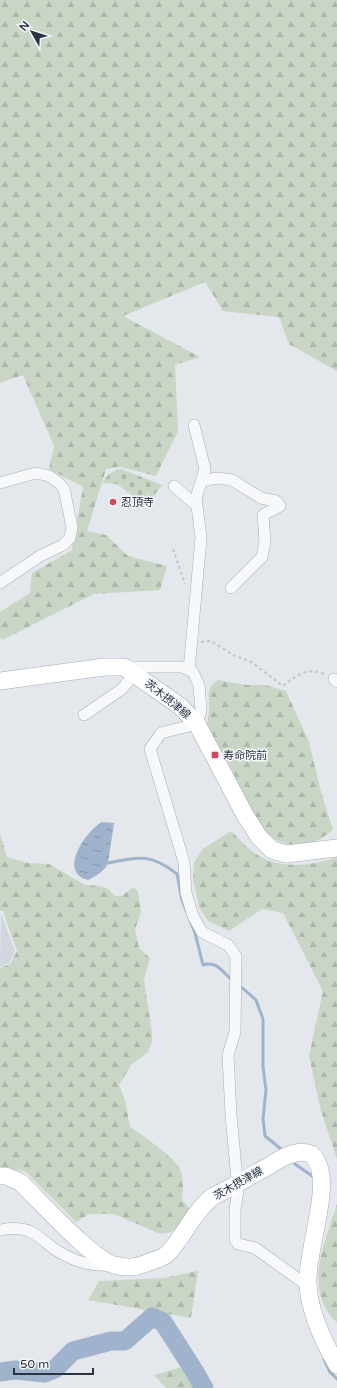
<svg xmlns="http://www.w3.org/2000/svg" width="337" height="1388" viewBox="0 0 337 1388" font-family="'Varela Round','Noto Sans JP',sans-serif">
<defs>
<pattern id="forest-firs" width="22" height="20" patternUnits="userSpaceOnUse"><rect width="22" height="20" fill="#c9d6c5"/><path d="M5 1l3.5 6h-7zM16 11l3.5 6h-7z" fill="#adb8ab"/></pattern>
<pattern id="cemetery-stones" width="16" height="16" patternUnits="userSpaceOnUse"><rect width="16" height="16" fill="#c9d6c5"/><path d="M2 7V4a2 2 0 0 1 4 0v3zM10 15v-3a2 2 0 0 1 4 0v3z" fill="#adb8ab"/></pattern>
<pattern id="water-ripples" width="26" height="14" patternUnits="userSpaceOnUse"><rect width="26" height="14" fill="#9fb4cc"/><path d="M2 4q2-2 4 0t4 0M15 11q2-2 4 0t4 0" fill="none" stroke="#8293a7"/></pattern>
</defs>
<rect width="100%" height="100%" fill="#e4e7ec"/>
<!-- built -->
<path fill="#d2d6de" d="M 1,913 L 15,951 L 9,963 L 0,967 Z"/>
<!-- forest -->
<path fill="url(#forest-firs)" d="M 0,0 L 337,0 L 337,371 L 289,344 L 279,317 L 223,311 L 205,282 L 123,316 L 200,357 L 175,365 L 178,431 L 156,476 L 121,467 L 106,469 L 87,531 L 106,535 L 128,556 L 167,566 L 160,590 L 94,594 L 2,640 L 0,637 L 0,612 L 30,593 L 32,573 L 72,550 L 83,487 L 49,469 L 54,446 L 23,375 L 0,383 Z
M 218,680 L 247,685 L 265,685 L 286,691 L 309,742 L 321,792 L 333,830 C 310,849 286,851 263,831 L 207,724 C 208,719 209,713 209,708 C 209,695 206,688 218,680 Z
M 231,831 C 239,838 246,848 256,854 C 279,870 312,866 337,857 L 337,1159 L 321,1111 L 309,1056 L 323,991 L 283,913 L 262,909 L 229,931 L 208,921 L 199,907 L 193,878 L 194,862 L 203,849 Z
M 0,834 L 7,857 L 28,863 L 49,864 L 85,885 L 100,886 L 108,889 L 115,896 L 122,896 L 133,887 L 138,891 L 141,912 L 135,929 L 139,948 L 150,958 L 144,980 L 152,1033 L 152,1043 L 147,1053 L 131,1065 L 119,1085 L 125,1100 L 130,1127 C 140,1133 177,1160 180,1169 C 184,1179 183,1190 182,1200 L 190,1209 L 180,1226 L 171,1232 L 160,1234 L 114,1214 L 89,1214 L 76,1222 L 26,1172 L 8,1168 L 0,1169 L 0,968 L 10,964 L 17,951 L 3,911 L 0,911 Z
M 337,1204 L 337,1323 C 302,1288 325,1243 337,1204 Z
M 198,1271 L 191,1318 L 88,1300 L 99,1281 L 164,1278 Z
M 186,1366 L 198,1388 L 166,1388 L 154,1375 Z"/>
<!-- cemetery -->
<path fill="url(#cemetery-stones)" d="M 121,469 L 162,485 L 146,506 L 117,484 L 102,483 C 107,475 112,471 121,469 Z"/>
<!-- water -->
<path fill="url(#water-ripples)" d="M 102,822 L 114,823 L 108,863 C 105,871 96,876 88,880 C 57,872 86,831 102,822 Z"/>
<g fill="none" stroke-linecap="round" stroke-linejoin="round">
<!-- stream -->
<path stroke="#9fb4cc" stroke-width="3" d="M 108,863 C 139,856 152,854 177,874 L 182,900 L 195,933 L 203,965 C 217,960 223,973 233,981
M 239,985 L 256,1000 L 263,1019 L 263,1067 L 266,1090 L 263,1119 L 265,1136 L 281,1149
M 295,1164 L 315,1178
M 324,1359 L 330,1372 L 337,1379"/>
<!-- river -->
<path stroke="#9fb4cc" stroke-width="19" d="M 0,1372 L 15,1370 L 45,1373 L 55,1369 L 73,1351 L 111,1341 L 125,1341 L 152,1317 L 163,1322 L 193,1369 L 204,1388"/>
<!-- minor casing -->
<g stroke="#a9aeb7" stroke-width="12">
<path id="minor" d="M 202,481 L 217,478 L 232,480 L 261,498 L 276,501 L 280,506 C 274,510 269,511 263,515 L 265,541 L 262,557 L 231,588
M 0,483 L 36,473 L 49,476 L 59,483 L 64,489 L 72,527 L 70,538 L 63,545 L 40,556 L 0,583
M 174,486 L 197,506
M 124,667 L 182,667 L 193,672 L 199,685 L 201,711 L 197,724 L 161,733 L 150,749 L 184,862 L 186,893 L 193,916 L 202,932 L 228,945 L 236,956 L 235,1032 L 228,1055 L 231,1115 L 238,1190 L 235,1210 L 235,1240 L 238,1244 L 255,1248 L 308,1286
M 189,670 L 201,538 L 196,498 L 205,469 L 194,425
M 334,679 L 337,682
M 84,715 L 122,689 L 134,674
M 0,1230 C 10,1228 21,1227 31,1232 C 39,1236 46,1243 53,1248 C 70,1260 91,1267 111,1265"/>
</g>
<!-- primary casing -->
<g stroke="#a3abb8" stroke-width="18">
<path id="primary" d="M 0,681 L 104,667 L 124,667 L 180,706 L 197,724 L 245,815 L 259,837 L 272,850 L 286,854 L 337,848
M 0,1176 L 6,1176 L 20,1182 C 39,1200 93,1260 114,1265 C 128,1269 137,1267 149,1262 C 155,1260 162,1258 166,1255 C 184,1238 192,1213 211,1198 C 218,1193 227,1190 235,1185 C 246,1179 257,1172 269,1166 C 279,1159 298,1148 311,1154 C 337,1176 306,1248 308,1283 C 309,1312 323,1341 337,1365"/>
</g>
<!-- path -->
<path stroke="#c2c5cb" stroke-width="2" stroke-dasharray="3 3" stroke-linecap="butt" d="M 173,549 L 185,584
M 201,642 L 211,641 L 235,656 L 250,661 L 283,686 C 297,675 308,666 326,675"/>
<!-- minor -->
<use href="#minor" stroke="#f7f8fa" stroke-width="11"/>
<!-- primary -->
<use href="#primary" stroke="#fff" stroke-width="17"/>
</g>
<!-- markers -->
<g fill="#d1495b" stroke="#f4f6f9" stroke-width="1.5">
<circle cx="113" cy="502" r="4"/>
<rect x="211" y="751" width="8" height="8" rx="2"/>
</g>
<g text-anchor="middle" stroke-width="3" stroke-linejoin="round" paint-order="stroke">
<!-- poi labels -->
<g font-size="11" fill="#2b3445" stroke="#f4f6f9" text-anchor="start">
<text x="121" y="506">忍頂寺</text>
<text x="223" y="759">寿命院前</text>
</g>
<!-- street labels -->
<g font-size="11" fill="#2b3445" stroke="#f4f6f9">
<text transform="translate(168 699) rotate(39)" y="4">茨木摂津線</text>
<text transform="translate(238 1183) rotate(-30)" y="4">茨木摂津線</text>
</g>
</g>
<!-- north arrow -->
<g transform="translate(32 32) rotate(309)" stroke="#f4f6f9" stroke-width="3" paint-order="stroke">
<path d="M0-3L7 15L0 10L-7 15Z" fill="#2b3445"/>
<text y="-6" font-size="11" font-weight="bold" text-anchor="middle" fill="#2b3445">N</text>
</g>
<!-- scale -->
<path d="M14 1368v6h79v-6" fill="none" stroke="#2b3445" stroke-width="2"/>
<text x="20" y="1368" font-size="12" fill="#2b3445" stroke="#f4f6f9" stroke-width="3" paint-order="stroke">50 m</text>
</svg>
